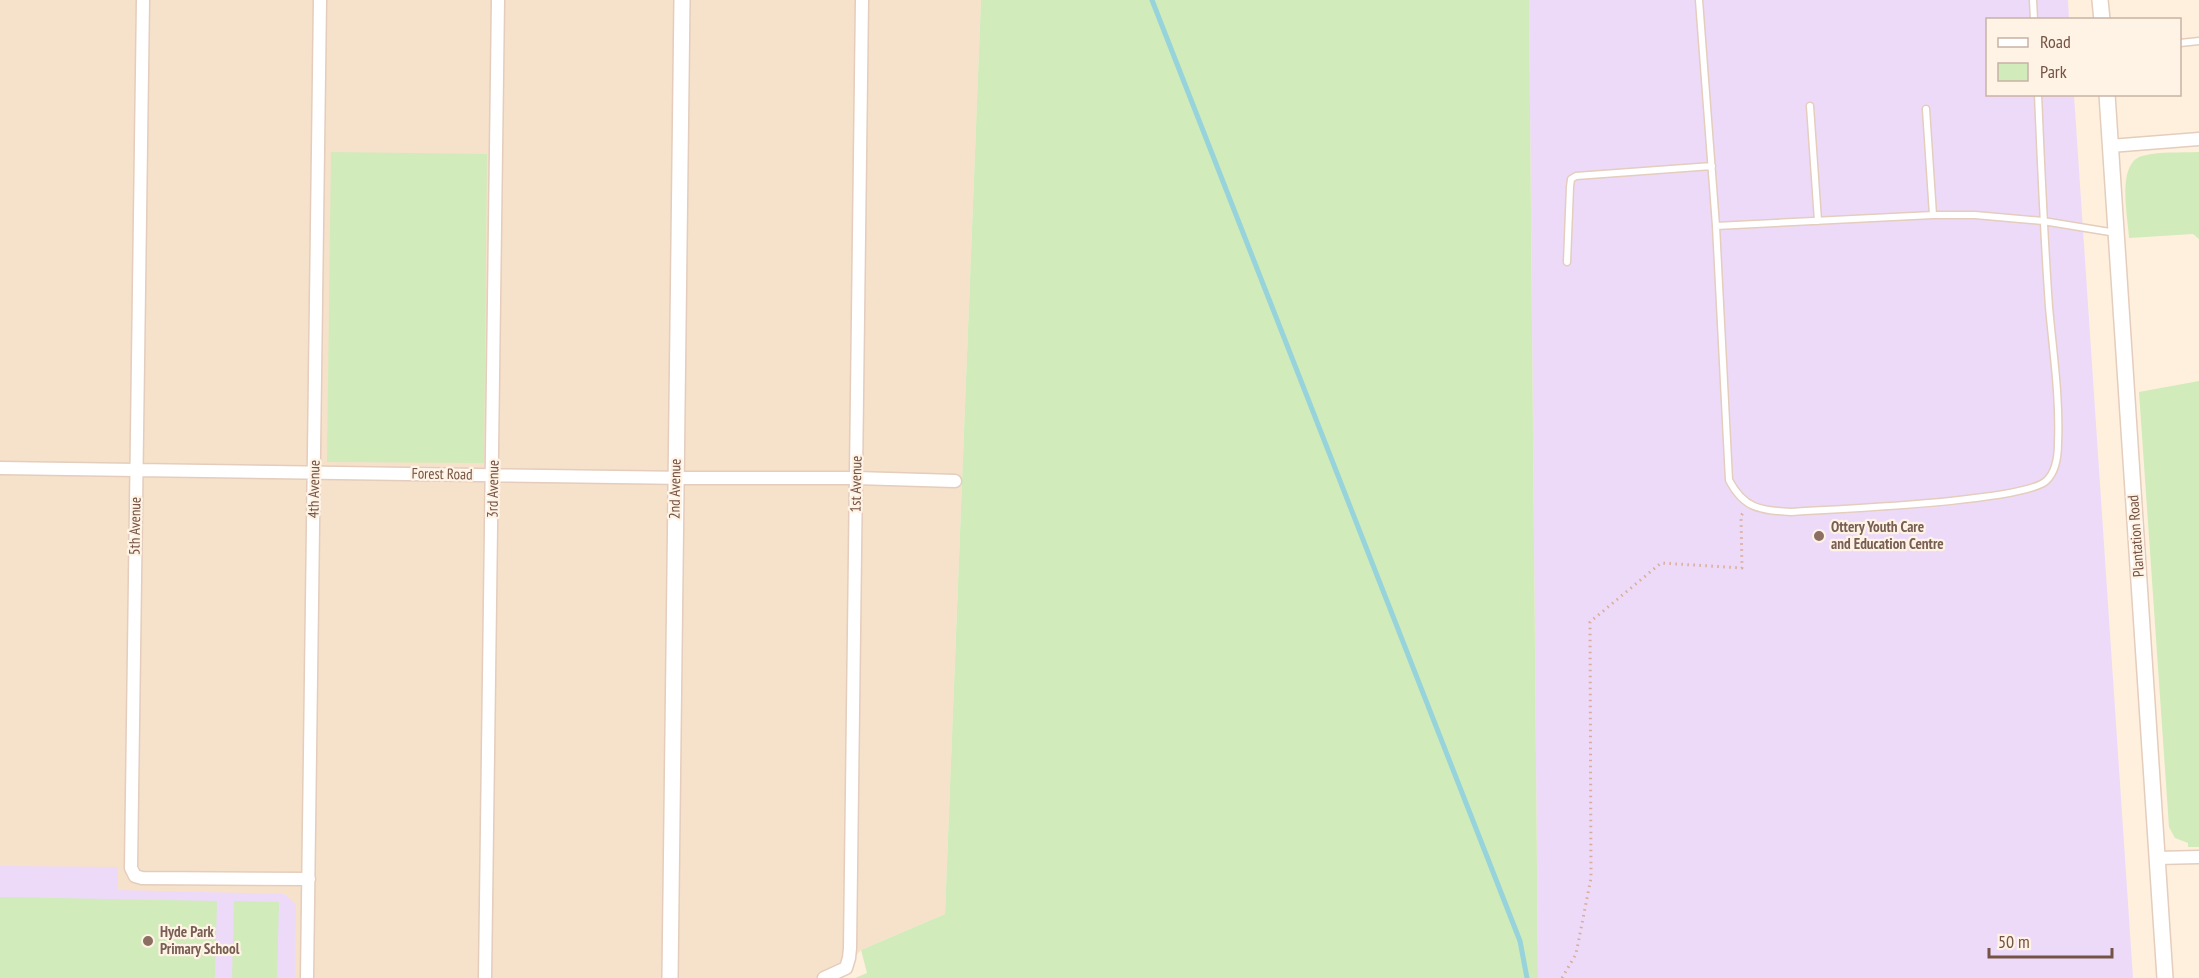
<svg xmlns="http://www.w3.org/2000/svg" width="2199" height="978" viewBox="0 0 2199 978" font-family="'PT Sans Narrow',sans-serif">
<rect width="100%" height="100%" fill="#fef0dd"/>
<!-- residential -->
<path fill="#f6e1cb" d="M 0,0 L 981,0 L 945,914 L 861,950 L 842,970 L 820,978 L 0,978 Z"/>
<!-- education -->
<path fill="#eddaf9" d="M 1529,0 L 2068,0 L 2069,19 L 1988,20 L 1988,94 L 2074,95 L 2133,978 L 1538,978 Z
M 0,866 L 118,867 L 118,890 L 284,894 L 296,904 L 295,978 L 0,978 Z"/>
<!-- green -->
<path fill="#d1ebbb" d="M 981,0 L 1529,0 L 1538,978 L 855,978 L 867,973 L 861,950 L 945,914 Z
M 331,152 L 487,154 L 484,463 L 327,462 Z
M 2199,152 L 2199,239 L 2193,234 L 2129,238 C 2128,218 2116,163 2142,156 C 2159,151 2181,153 2199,152 Z
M 2199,381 L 2199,847 L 2188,847 L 2188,843 L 2175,838 L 2169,827 L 2139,392 Z
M 0,897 L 217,901 L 215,978 L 0,978 Z
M 234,901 L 279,902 L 277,978 L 232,978 Z"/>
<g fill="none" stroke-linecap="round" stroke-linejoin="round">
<!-- stream -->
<path stroke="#97d3da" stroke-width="5" d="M 1152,0 L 1520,941 L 1527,978"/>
<!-- service casing -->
<g stroke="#e4cdbc" stroke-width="9">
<path id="service" d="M 1699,0 L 1716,226 L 1729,480 C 1744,509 1760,510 1791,512 C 1833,509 2022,502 2046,481 C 2056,472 2058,456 2058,443 C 2060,398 2053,352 2049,307 C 2044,236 2041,166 2038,94
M 2033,0 L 2034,20
M 2180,43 L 2199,41
M 1810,106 L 1818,221
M 1926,109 L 1933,215
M 1716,226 L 1933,215 L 1975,215 L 2043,221 L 2116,233
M 1567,262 L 1570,187 L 1571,179 L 1576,176 L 1712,166"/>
</g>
<!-- minor casing -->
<g stroke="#e4cdbc" stroke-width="15">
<path id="minor" d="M 143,0 L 131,868 L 135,876 L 142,878 L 309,879
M 2110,146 L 2199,139
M 0,468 L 687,478 L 856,478 L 955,481
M 2157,858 L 2199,857
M 307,978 L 320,0
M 485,978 L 498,0
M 824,978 L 846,968 L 849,958 L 850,948 L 862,0"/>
</g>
<!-- tertiary casing -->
<g stroke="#e4cdbc" stroke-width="18">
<path id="tertiary" d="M 2100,0 L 2102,20
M 2107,94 L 2165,978
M 670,978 L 682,0"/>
</g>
<!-- path -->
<path stroke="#d9ad97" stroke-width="3" stroke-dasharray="1.5 4.5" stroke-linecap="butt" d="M 1562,978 L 1576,954 L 1591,878 L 1590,622 L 1661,563 L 1742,568 L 1741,516 L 1744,511"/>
<!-- service -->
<use href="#service" stroke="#fff" stroke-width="6"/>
<!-- minor -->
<use href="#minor" stroke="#fff" stroke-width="12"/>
<!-- tertiary -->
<use href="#tertiary" stroke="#fff" stroke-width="15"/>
</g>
<!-- markers -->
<g fill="#8d6e63" stroke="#fff3e5" stroke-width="2">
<circle cx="1819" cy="536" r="6"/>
<circle cx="148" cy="941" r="6"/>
</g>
<g text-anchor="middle" stroke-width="4.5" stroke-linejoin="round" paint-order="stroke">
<!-- street labels -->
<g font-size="15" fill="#745344" stroke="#fff3e5">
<text transform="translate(442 474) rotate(1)" y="5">Forest Road</text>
<text transform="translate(856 484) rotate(-89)" y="5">1st Avenue</text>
<text transform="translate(314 489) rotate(-89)" y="5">4th Avenue</text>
<text transform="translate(493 489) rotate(-89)" y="5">3rd Avenue</text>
<text transform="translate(675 489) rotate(-89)" y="5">2nd Avenue</text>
<text transform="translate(135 526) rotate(-89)" y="5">5th Avenue</text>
<text transform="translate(2136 536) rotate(-94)" y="5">Plantation Road</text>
</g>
<!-- education labels -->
<g font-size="15" font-weight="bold" fill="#785e54" stroke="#fff3e5" text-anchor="start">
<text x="1831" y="532">Ottery Youth Care<tspan x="1831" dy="17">and Education Centre</tspan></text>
<text x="160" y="937">Hyde Park<tspan x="160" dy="17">Primary School</tspan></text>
</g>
</g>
<!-- legend -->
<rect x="1986" y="18" width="195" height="78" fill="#fff3e5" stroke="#c7b3a5" stroke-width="1.5"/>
<rect x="1998" y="38" width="30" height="9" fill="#ffffff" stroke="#c7b3a5" stroke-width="1.5"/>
<text x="2040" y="48" font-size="18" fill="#745344">Road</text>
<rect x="1998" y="63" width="30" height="18" fill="#d1ebbb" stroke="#c7b3a5" stroke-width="1.5"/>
<text x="2040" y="78" font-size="18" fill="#745344">Park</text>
<!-- scale -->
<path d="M1989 948v9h123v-9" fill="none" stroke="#745344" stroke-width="3"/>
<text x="1998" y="948" font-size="18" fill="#745344" stroke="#fff3e5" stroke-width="4.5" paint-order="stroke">50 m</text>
</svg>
